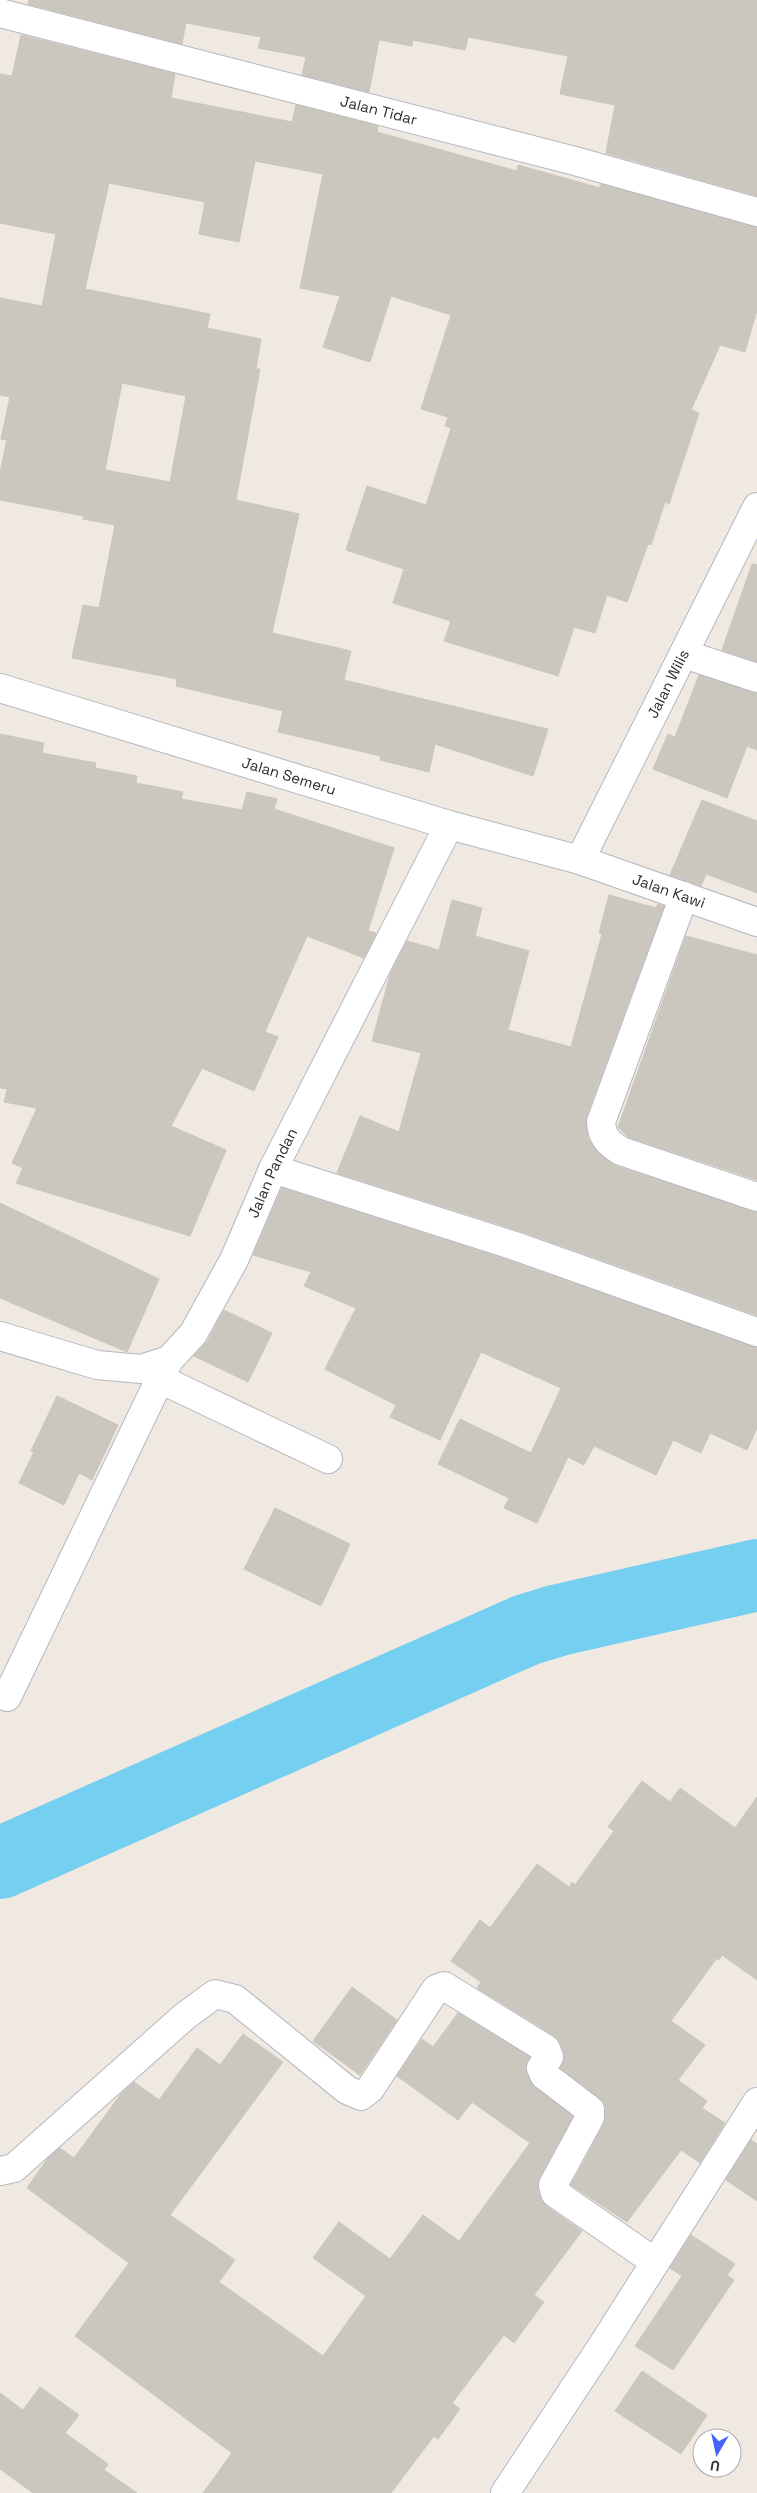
<svg xmlns="http://www.w3.org/2000/svg" width="757" height="2493" viewBox="0 0 757 2493" font-family="'Space Grotesk',sans-serif">
<rect width="100%" height="100%" fill="#efe9e1"/>
<g fill="none" stroke-linecap="round" stroke-linejoin="round">
<!-- river -->
<path stroke="#75cff0" stroke-width="72" d="M 0,1863 L 526,1630 L 559,1620 L 757,1575"/>
</g>
<!-- building -->
<path fill="#cbc7bf" stroke="#cbc5ba" fill-rule="evenodd" d="M 29,0 L 757,0 L 757,196 L 606,153 L 615,105 L 560,94 L 568,56 L 468,37 L 465,50 L 413,40 L 412,46 L 379,40 L 369,92 L 302,75 L 306,57 L 258,48 L 261,37 L 186,23 L 182,44 L 28,4 Z
M 21,35 L 175,74 L 171,98 L 292,122 L 296,105 L 378,126 L 377,132 L 517,171 L 518,165 L 600,188 L 600,184 L 757,227 L 757,310 L 745,352 L 720,345 L 691,410 L 699,413 L 669,504 L 665,502 L 651,545 L 648,544 L 627,602 L 607,595 L 595,633 L 574,627 L 558,676 L 444,641 L 451,621 L 393,603 L 404,569 L 346,550 L 367,486 L 426,505 L 451,428 L 445,426 L 448,417 L 421,409 L 451,315 L 391,296 L 370,362 L 323,347 L 340,296 L 300,288 L 323,174 L 255,161 L 239,242 L 199,234 L 205,202 L 109,183 L 85,289 L 210,314 L 207,328 L 261,339 L 256,369 L 260,369 L 236,500 L 299,514 L 272,633 L 351,651 L 344,680 L 548,729 L 533,776 L 435,744 L 429,772 L 380,760 L 381,756 L 278,732 L 283,711 L 176,686 L 177,679 L 72,658 L 83,605 L 99,608 L 115,525 L 83,519 L 84,516 L 0,500 L 0,472 L 7,440 L 1,439 L 10,397 L 0,395 L 0,298 L 42,306 L 56,234 L 0,223 L 0,74 L 12,76 ZM 122,383 L 186,396 L 170,482 L 105,470 Z
M 752,564 L 757,565 L 757,662 L 722,650 Z
M 699,675 L 757,693 L 757,750 L 747,746 L 727,798 L 653,769 L 668,734 L 675,737 Z
M 0,734 L 44,743 L 42,753 L 96,763 L 95,768 L 137,776 L 136,783 L 183,792 L 181,799 L 242,810 L 247,792 L 277,799 L 274,809 L 394,848 L 368,931 L 376,933 L 364,958 L 307,936 L 265,1032 L 278,1037 L 254,1091 L 202,1068 L 171,1126 L 226,1150 L 190,1236 L 16,1183 L 23,1168 L 12,1163 L 37,1108 L 4,1102 L 7,1089 L 0,1088 Z
M 702,800 L 757,821 L 757,893 L 706,874 L 701,886 L 670,875 Z
M 609,895 L 656,908 L 658,904 L 664,906 L 586,1117 L 588,1138 L 598,1153 L 616,1166 L 757,1212 L 757,1315 L 520,1231 L 337,1173 L 360,1116 L 399,1132 L 421,1053 L 372,1041 L 390,975 L 407,941 L 439,950 L 452,900 L 482,908 L 475,936 L 529,951 L 508,1030 L 571,1047 L 602,934 L 599,933 Z
M 686,936 L 757,955 L 757,1180 L 628,1137 L 618,1127 Z
M 282,1188 L 510,1261 L 757,1347 L 757,1428 L 747,1450 L 710,1433 L 701,1453 L 673,1440 L 656,1475 L 594,1446 L 584,1465 L 568,1457 L 537,1523 L 504,1508 L 509,1498 L 438,1464 L 460,1419 L 531,1453 L 561,1388 L 481,1352 L 440,1440 L 390,1417 L 396,1405 L 325,1369 L 356,1308 L 304,1286 L 311,1272 L 253,1255 Z
M 0,1203 L 159,1279 L 127,1352 L 0,1298 Z
M 224,1310 L 272,1333 L 248,1382 L 194,1356 L 207,1342 Z
M 57,1396 L 118,1425 L 92,1480 L 79,1473 L 64,1505 L 19,1483 L 34,1452 L 31,1451 Z
M 275,1508 L 350,1544 L 321,1606 L 244,1569 Z
M 642,1781 L 670,1802 L 680,1788 L 735,1828 L 757,1797 L 757,1980 L 722,1955 L 719,1960 L 717,1958 L 671,2021 L 705,2045 L 678,2080 L 707,2101 L 702,2108 L 725,2123 L 700,2163 L 681,2150 L 627,2222 L 571,2185 L 604,2124 L 606,2110 L 604,2103 L 560,2068 L 564,2060 L 564,2052 L 555,2036 L 477,1988 L 481,1982 L 451,1961 L 480,1920 L 490,1928 L 537,1864 L 569,1887 L 572,1882 L 575,1885 L 614,1831 L 608,1827 Z
M 352,1987 L 397,2020 L 360,2075 L 313,2041 Z
M 458,2013 L 530,2057 L 525,2067 L 530,2082 L 573,2116 L 539,2178 L 538,2189 L 546,2206 L 582,2231 L 534,2295 L 544,2302 L 514,2343 L 504,2335 L 452,2403 L 460,2409 L 438,2439 L 434,2436 L 391,2493 L 203,2493 L 232,2453 L 75,2336 L 129,2263 L 27,2188 L 48,2158 L 60,2148 L 74,2158 L 121,2094 L 134,2082 L 159,2100 L 197,2048 L 220,2065 L 243,2034 L 283,2062 L 170,2215 L 235,2260 L 219,2282 L 323,2356 L 366,2296 L 313,2258 L 339,2222 L 390,2259 L 423,2215 L 459,2241 L 530,2143 L 472,2102 L 458,2120 L 397,2076 L 422,2039 L 433,2047 Z
M 751,2140 L 757,2144 L 757,2201 L 726,2180 Z
M 691,2235 L 735,2264 L 727,2275 L 734,2280 L 673,2370 L 635,2346 L 682,2276 L 670,2268 Z
M 642,2371 L 707,2415 L 681,2454 L 615,2411 Z
M 40,2387 L 79,2415 L 65,2433 L 108,2464 L 104,2470 L 137,2493 L 33,2493 L 0,2469 L 0,2393 L 23,2410 Z"/>
<g fill="none" stroke-linecap="round" stroke-linejoin="round">
<!-- minor casing -->
<g stroke="#b4b7c1" stroke-width="30">
<g id="minor">
<path id="s1" d="M 0,13 L 575,161 L 757,212"/>
<path d="M 684,654 L 757,678"/>
<path id="s2" d="M 580,860 L 757,922"/>
<path d="M 684,896 L 601,1122 C 602,1137 608,1143 621,1151 L 757,1197"/>
<path d="M 273,1169 L 515,1246 L 757,1332"/>
<path id="s3" d="M 0,1336 L 97,1365 L 141,1369 L 169,1360 L 193,1334 L 234,1260 L 273,1169 L 449,825"/>
<path d="M 160,1379 L 328,1459"/>
<path d="M 7,1697 L 169,1360"/>
<path d="M 0,2171 L 14,2168 L 185,2016 L 215,1994 L 235,1999 L 347,2090 L 361,2096 L 370,2089 L 436,1989 L 444,1986 L 546,2049 L 549,2057 L 541,2068 L 544,2075 L 590,2110 L 590,2117 L 553,2185 L 555,2193 L 655,2262"/>
<path d="M 505,2493 L 604,2343 L 757,2102"/>
</g>
</g>
<!-- secondary casing -->
<g stroke="#b4b7c1" stroke-width="30">
<g id="secondary">
<path id="s4" d="M 0,688 L 449,825 L 580,860 L 757,507"/>
</g>
</g>
<!-- minor -->
<use href="#minor" stroke="#fff" stroke-width="28"/>
<!-- secondary -->
<use href="#secondary" stroke="#fff" stroke-width="28"/>
</g>
<g text-anchor="middle" stroke-width="5" stroke-linejoin="round" paint-order="stroke">
<!-- street labels -->
<g font-size="15" fill="#2e2e2e" stroke="#fff">
<text dy="5" stroke="none"><textPath href="#s1" startOffset="391">Jalan Tidar</textPath></text>
<text dy="5" stroke="none"><textPath href="#s4" startOffset="802">Jalan Wilis</textPath></text>
<text dy="5" stroke="none"><textPath href="#s4" startOffset="302">Jalan Semeru</textPath></text>
<text dy="5" stroke="none"><textPath href="#s2" startOffset="94">Jalan Kawi</textPath></text>
<text dy="5" stroke="none"><textPath href="#s3" startOffset="390">Jalan Pandan</textPath></text>
</g>
</g>
<!-- north arrow -->
<g transform="translate(717 2453) rotate(189)"><circle r="24" fill="#ffffff" stroke="#ababab"/>
<path d="M0-4L9 19L0 12L-9 19Z" fill="#4264fb"/>
<text y="-8" font-size="14" font-weight="bold" text-anchor="middle" fill="#2e2e2e">U</text>
</g>
</svg>
